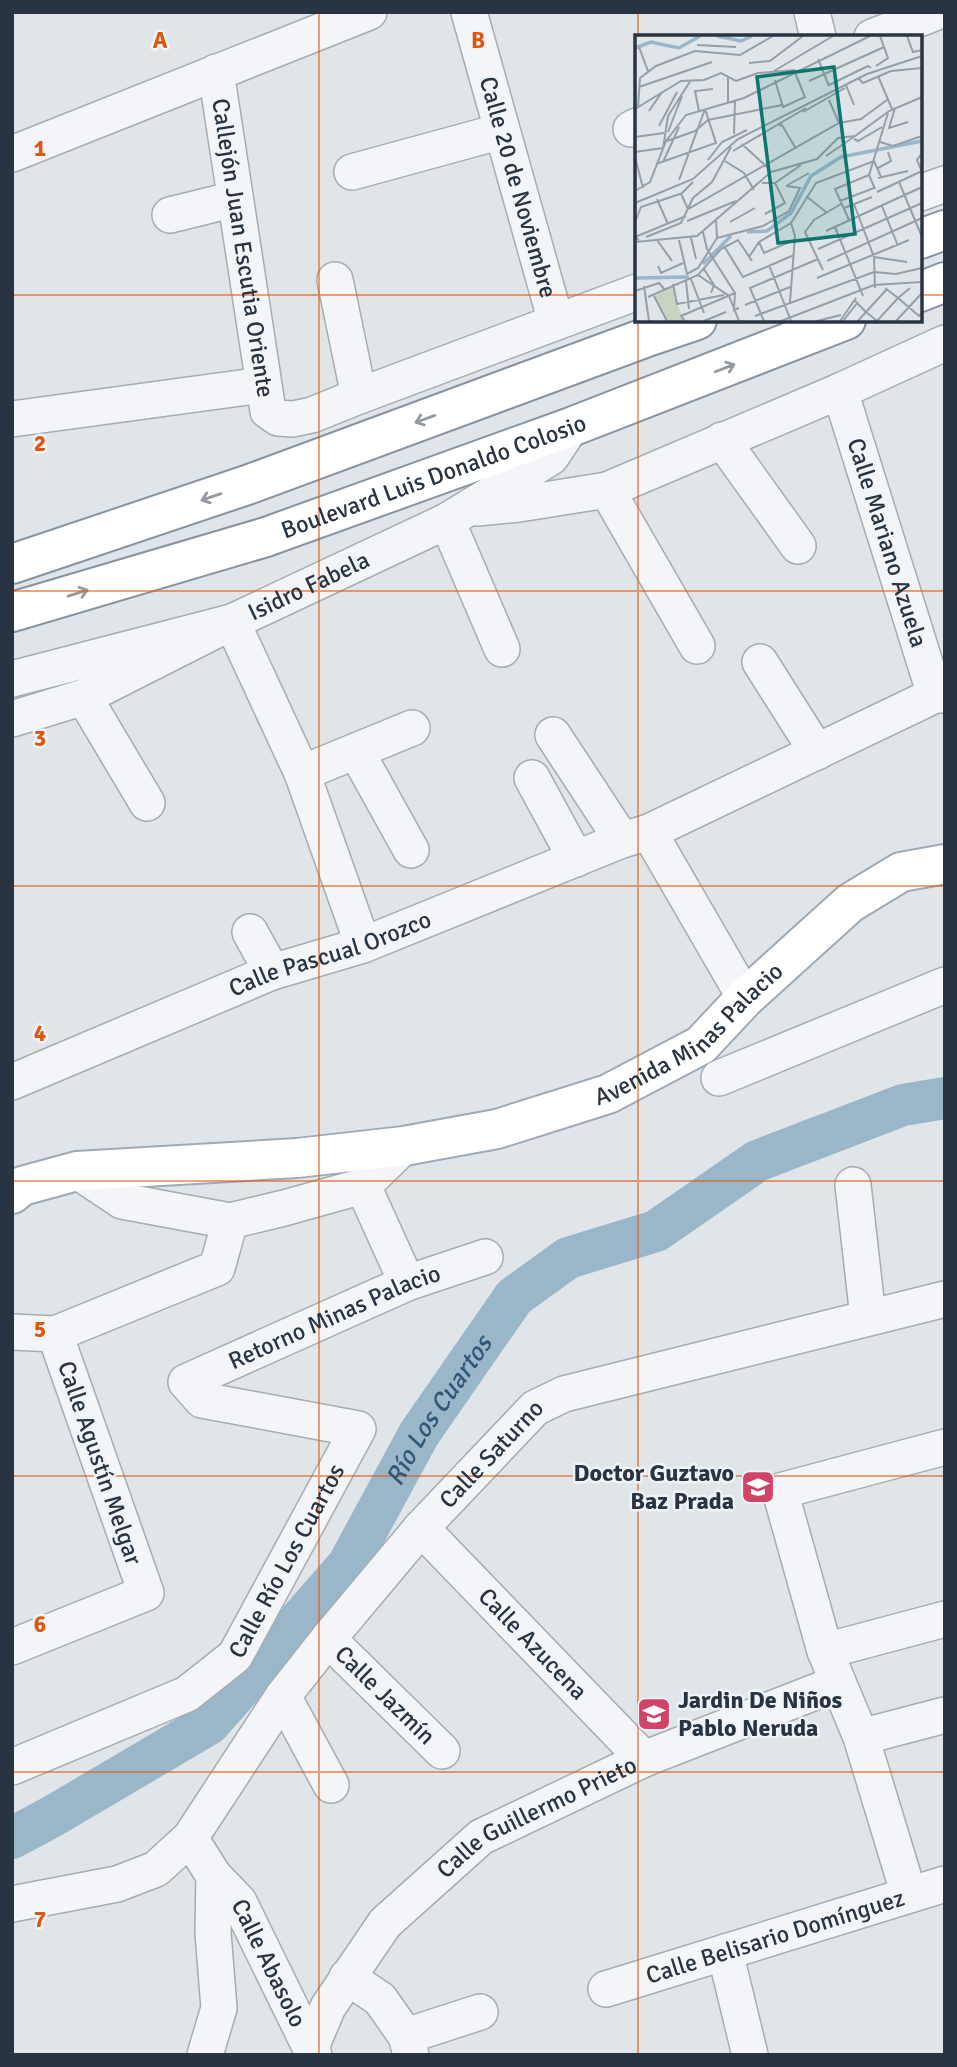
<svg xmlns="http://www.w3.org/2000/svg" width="957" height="2067" viewBox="0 0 957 2067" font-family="Signika,sans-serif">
<rect width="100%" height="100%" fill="#e0e5e9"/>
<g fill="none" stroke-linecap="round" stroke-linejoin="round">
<!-- river -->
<path stroke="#9ab7ca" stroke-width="42" id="s1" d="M 12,1838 L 53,1816 L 209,1724 L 348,1565 L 419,1434 L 514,1297 L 568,1258 L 656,1231 L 757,1161 L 903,1105 L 945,1098"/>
<!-- minor casing -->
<g stroke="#a5acb3" stroke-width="38">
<g id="minor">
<path id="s2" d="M 469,12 L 556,322"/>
<path d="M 812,12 L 818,37"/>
<path d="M 872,37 L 937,12"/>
<path id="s3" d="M 216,72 L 268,411 L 278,418 L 293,419 L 312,415 L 359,396 L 637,292"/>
<path d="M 631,129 L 637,126"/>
<path d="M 12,154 L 369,12"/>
<path d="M 352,172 L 502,131"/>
<path d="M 920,193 L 945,184"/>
<path d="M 170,215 L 235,199"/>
<path d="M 335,280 L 359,396"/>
<path id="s4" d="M 840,391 L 935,695"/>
<path d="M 12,419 L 263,385"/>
<path d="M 722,440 L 798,546"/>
<path d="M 607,490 L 697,646"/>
<path d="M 477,508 L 519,504 L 607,490 L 840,391 L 945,343"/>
<path d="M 447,521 L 502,649"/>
<path d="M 760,662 L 817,752"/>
<path id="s5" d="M 12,679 L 232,622 L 447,521 L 551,457 L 571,427"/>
<path d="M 84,697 L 147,803"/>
<path d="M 12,719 L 84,697 L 232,622 L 302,773 L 363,945"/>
<path d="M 553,735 L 622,840"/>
<path d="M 356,751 L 411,850"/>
<path d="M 302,773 L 412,728"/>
<path d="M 532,778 L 576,859"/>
<path d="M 649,832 L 745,998"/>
<path d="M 250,932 L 272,972"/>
<path d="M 719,1078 L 945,985"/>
<path id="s6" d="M 12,1082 L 272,972 L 363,945 L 622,840 L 649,832 L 935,695 L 945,695"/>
<path d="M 77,1171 L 122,1201 L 230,1221 L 284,1208 L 363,1186 L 404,1146"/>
<path d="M 853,1185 L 868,1317"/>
<path d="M 363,1186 L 407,1283"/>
<path d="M 12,1332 L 55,1334 L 217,1268 L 230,1221"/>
<path id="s7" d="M 421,1528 L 644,1759"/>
<path id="s8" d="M 328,1639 L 442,1751"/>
<path d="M 12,1647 L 146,1593 L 55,1334"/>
<path d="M 825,1651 L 945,1619"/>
<path d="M 283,1696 L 331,1785"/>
<path d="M 861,1737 L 945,1715"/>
<path id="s9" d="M 12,1767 L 187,1694 L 235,1656 L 358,1429 L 202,1400 L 186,1382 L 407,1283 L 485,1257"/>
<path id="s10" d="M 190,1838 L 214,1876 L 239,1902 L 314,2055"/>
<path d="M 909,1895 L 861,1737 L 825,1651 L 780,1491 L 945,1447"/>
<path id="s11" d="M 12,1904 L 117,1884 L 156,1869 L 190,1838 L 283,1696 L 328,1639 L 421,1528 L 535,1408 L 564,1394 L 945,1299"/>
<path d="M 725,1952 L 750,2055"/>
<path d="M 347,1977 L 380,1999 L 406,2036 L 411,2055"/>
<path id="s12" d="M 606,1989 L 945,1884"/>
<path d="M 406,2036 L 480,2012"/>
<path id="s13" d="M 311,2047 L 328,2007 L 385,1923 L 481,1837 L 644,1759 L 838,1683"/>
<path d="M 205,2055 L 219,2008 L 213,1933 L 214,1876"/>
</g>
</g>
<!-- major casing -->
<g stroke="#9faab5" stroke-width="42">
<g id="major">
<path id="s14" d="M 12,1194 L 22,1186 L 77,1171 L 297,1158 L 404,1146 L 497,1129 L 608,1094 L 701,1045 L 745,998 L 850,903 L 901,872 L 945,864"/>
</g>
</g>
<!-- highway casing -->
<g stroke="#8794a0" stroke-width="42">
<g id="highway">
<path d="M 920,239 L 945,230"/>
<path d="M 920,292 L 945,282"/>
<path d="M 12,564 L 247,485 L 650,336 L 697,320"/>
<path id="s15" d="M 12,612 L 266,537 L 571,427 L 846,320"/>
</g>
</g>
<!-- minor -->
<use href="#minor" stroke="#f3f5f8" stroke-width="35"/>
<!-- major -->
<use href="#major" stroke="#fff" stroke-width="38"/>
<!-- highway -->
<use href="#highway" stroke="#fff" stroke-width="38"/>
</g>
<!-- one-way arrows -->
<defs><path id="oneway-shaft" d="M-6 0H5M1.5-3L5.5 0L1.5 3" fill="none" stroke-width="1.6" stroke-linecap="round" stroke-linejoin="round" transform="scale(1.75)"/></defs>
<g stroke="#949aa0">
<use href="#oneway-shaft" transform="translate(725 368) rotate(-21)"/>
<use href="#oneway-shaft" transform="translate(425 419) rotate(160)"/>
<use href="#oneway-shaft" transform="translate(211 497) rotate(161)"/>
<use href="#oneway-shaft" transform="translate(78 593) rotate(-17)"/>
</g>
<!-- grid -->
<path fill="none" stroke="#de570f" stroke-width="2" stroke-opacity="0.55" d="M 319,12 L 319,2055M 638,12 L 638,37M 12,295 L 637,295M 920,295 L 945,295M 638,320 L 638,2055M 12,591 L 945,591M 12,886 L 945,886M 12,1181 L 945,1181M 12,1476 L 945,1476M 12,1772 L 945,1772"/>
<!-- icons -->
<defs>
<g id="school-square" transform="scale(1.75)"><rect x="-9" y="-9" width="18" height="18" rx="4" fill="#d14367" stroke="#f0f3f7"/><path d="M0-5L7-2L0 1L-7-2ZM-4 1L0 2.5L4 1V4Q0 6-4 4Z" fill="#fff"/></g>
</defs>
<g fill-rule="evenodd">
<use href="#school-square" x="758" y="1487"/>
<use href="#school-square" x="654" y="1714"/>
</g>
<g text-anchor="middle" stroke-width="5" stroke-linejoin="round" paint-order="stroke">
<!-- street labels -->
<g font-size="24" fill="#283441" stroke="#f0f3f7">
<text dy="8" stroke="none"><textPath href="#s2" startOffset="182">Calle 20 de Noviembre</textPath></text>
<text dy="8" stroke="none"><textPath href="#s3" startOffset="178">Callejón Juan Escutia Oriente</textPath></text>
<text dy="8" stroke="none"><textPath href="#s15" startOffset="443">Boulevard Luis Donaldo Colosio</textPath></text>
<text dy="8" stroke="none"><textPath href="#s4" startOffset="159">Calle Mariano Azuela</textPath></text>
<text dy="8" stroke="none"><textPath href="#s5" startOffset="312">Isidro Fabela</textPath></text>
<text dy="8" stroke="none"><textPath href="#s6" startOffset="343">Calle Pascual Orozco</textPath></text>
<text dy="8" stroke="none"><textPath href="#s14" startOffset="710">Avenida Minas Palacio</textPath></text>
<text dy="8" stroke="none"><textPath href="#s9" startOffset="854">Retorno Minas Palacio</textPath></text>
<text dy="8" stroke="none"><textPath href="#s11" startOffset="684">Calle Saturno</textPath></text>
<text transform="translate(100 1463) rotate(71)" y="8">Calle Agustín Melgar</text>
<text dy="8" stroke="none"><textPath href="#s9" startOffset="359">Calle Río Los Cuartos</textPath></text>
<text dy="8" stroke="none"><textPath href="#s7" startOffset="161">Calle Azucena</textPath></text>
<text dy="8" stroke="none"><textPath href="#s8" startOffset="80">Calle Jazmín</textPath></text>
<text dy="8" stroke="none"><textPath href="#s13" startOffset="332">Calle Guillermo Prieto</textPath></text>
<text dy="8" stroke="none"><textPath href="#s12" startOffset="177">Calle Belisario Domínguez</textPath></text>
<text dy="8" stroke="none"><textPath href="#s10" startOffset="149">Calle Abasolo</textPath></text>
</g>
<!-- poi labels -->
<g font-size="24" font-weight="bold" fill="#283441" stroke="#f0f3f7" text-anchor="end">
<text x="734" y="1481">Doctor Guztavo<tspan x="734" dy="28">Baz Prada</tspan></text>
<text x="678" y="1708" text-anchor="start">Jardin De Niños<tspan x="678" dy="28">Pablo Neruda</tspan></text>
</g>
<!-- water labels -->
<g font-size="26" font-style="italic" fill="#315776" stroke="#f0f3f7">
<text dy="9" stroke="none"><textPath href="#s1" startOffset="618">Río Los Cuartos</textPath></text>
</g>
</g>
<!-- overview -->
<g transform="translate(635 35)">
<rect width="287" height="287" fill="#e0e5e9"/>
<path d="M 38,252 L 41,268 L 50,286 L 33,286 L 20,261 Z" fill="#c8d3c1"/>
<path fill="none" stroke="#9ab7ca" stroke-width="3.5" d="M 82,1 L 106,6 L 117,1M 0,13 L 16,7 L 44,13 L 65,1M 112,197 L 132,196 L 156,178 L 176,141 L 206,122 L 287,106M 68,229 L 96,201M 1,243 L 54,242"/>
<path fill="none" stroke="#969ea6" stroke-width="2" d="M 272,1 L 278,17 L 287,15M 62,10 L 101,12M 4,12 L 13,36M 183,24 L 194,51M 114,28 L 135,26 L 168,1M 241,31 L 253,23 L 245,1M 139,36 L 198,1M 243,41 L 257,74M 223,43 L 228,48 L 256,36 L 287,33M 174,46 L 249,12M 194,50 L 233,31 L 236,33M 211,50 L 219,70M 4,52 L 77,27M 124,55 L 127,76M 194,65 L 204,88M 93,67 L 93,42M 3,72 L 5,43 L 21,31 L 60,16 L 105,20 L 138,1M 260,73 L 254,93 L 273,87M 0,74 L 46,46 L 69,45 L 86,38 L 101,46 L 123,38 L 159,35 L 170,62 L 148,72 L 140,45M 14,76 L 27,57M 64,76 L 60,56 L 78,54M 168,77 L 210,53M 24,91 L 42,57M 144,91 L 147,90 L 161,114M 33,97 L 47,61M 99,99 L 100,66M 0,102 L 29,98M 219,104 L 223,106 L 247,92M 32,106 L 60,96 L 73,85 L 147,70M 245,107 L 258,111 L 287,101M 107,109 L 133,133M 28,113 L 33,81 L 56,45M 98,116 L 171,73M 0,117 L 28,113M 287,118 L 282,125 L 287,137M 191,121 L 220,101M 0,122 L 8,153M 73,125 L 87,107 L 112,95M 90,126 L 109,138 L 119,155M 28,127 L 44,92M 21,129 L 81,108 L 70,74M 243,133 L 256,126 L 253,117M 243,143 L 273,136M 44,145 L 70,74M 58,147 L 46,159 L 53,174 L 204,88 L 226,84 L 252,65M 264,147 L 287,202M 127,148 L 140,148 L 166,130M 151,151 L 174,138M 240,154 L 234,140 L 253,78M 0,156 L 15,147 L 31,106 L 51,80 L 109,63 L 235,1M 242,157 L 287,136M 171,161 L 191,177M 22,164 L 33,189M 205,166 L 239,153M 0,168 L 58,144 L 103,104 L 232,39 L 287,21M 219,169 L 239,222 L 240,253M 247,171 L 263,211M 209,173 L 237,162M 130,179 L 150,168 L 140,148M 214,185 L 200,154 L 234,140M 52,186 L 101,166M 0,187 L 6,172 L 48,158M 95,187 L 120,173M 156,188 L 181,148 L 239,126 L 246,142M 200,192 L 228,261M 191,196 L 287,152M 68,197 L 72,214 L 100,258 L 99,275 L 104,273M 11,202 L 46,188 L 58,163 L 77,147 L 96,112M 56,203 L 61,224M 82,203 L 128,191 L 154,176 L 165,153 L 151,151M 4,205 L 0,202 L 51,181M 22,205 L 37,226M 44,205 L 52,239 L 63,233 L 82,203 L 81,184M 0,207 L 62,201 L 136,137 L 182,124 L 203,103 L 220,101 L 254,76 L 287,62M 124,207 L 129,218 L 159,205M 89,211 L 108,242 L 159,220M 183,214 L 287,168M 114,222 L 124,207 L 156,188M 239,222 L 272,227M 192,226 L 287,183M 134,230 L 156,286M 23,231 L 26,238 L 48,228M 69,234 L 79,250 L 76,258M 188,235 L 170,197 L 179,185 L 206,169M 63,240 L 94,261 L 104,286M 182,243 L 274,205M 56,244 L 69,278M 51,246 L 54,274M 38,249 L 42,269 L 89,260M 9,251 L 14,286M 250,253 L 263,263 L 275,253M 0,256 L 24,248 L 30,255M 19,261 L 32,286M 13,262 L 63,240 L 86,214 L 103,205 L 117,226M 219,265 L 231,277 L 252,254M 155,267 L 160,201 L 156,188M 110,270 L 155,252M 120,281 L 239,237 L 261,239 L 287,233M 50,286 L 46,281 L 100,258M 69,286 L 91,277M 129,286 L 115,253 L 183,224M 146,286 L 239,250 L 287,247M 182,286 L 206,280M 205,286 L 221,263M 208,286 L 223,267M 223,286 L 231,277 L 242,286 L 263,263 L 284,281 L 287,278M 261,286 L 287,258"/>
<path fill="#0f766e" fill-opacity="0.15" stroke="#0f766e" stroke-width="3.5" d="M 199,32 L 220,199 L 143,208 L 122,42 Z"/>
<rect width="287" height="287" fill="none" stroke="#283441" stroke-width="3.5"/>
</g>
<g font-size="23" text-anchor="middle" font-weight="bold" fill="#de570f" stroke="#f0f3f7" stroke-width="5" stroke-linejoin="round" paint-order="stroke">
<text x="160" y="48">A</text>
<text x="478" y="48">B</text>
<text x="40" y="156">1</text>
<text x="40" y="451">2</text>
<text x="40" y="746">3</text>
<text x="40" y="1041">4</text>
<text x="40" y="1337">5</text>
<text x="40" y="1632">6</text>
<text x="40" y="1927">7</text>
</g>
<!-- border -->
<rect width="957" height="2067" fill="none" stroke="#283441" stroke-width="28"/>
</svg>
